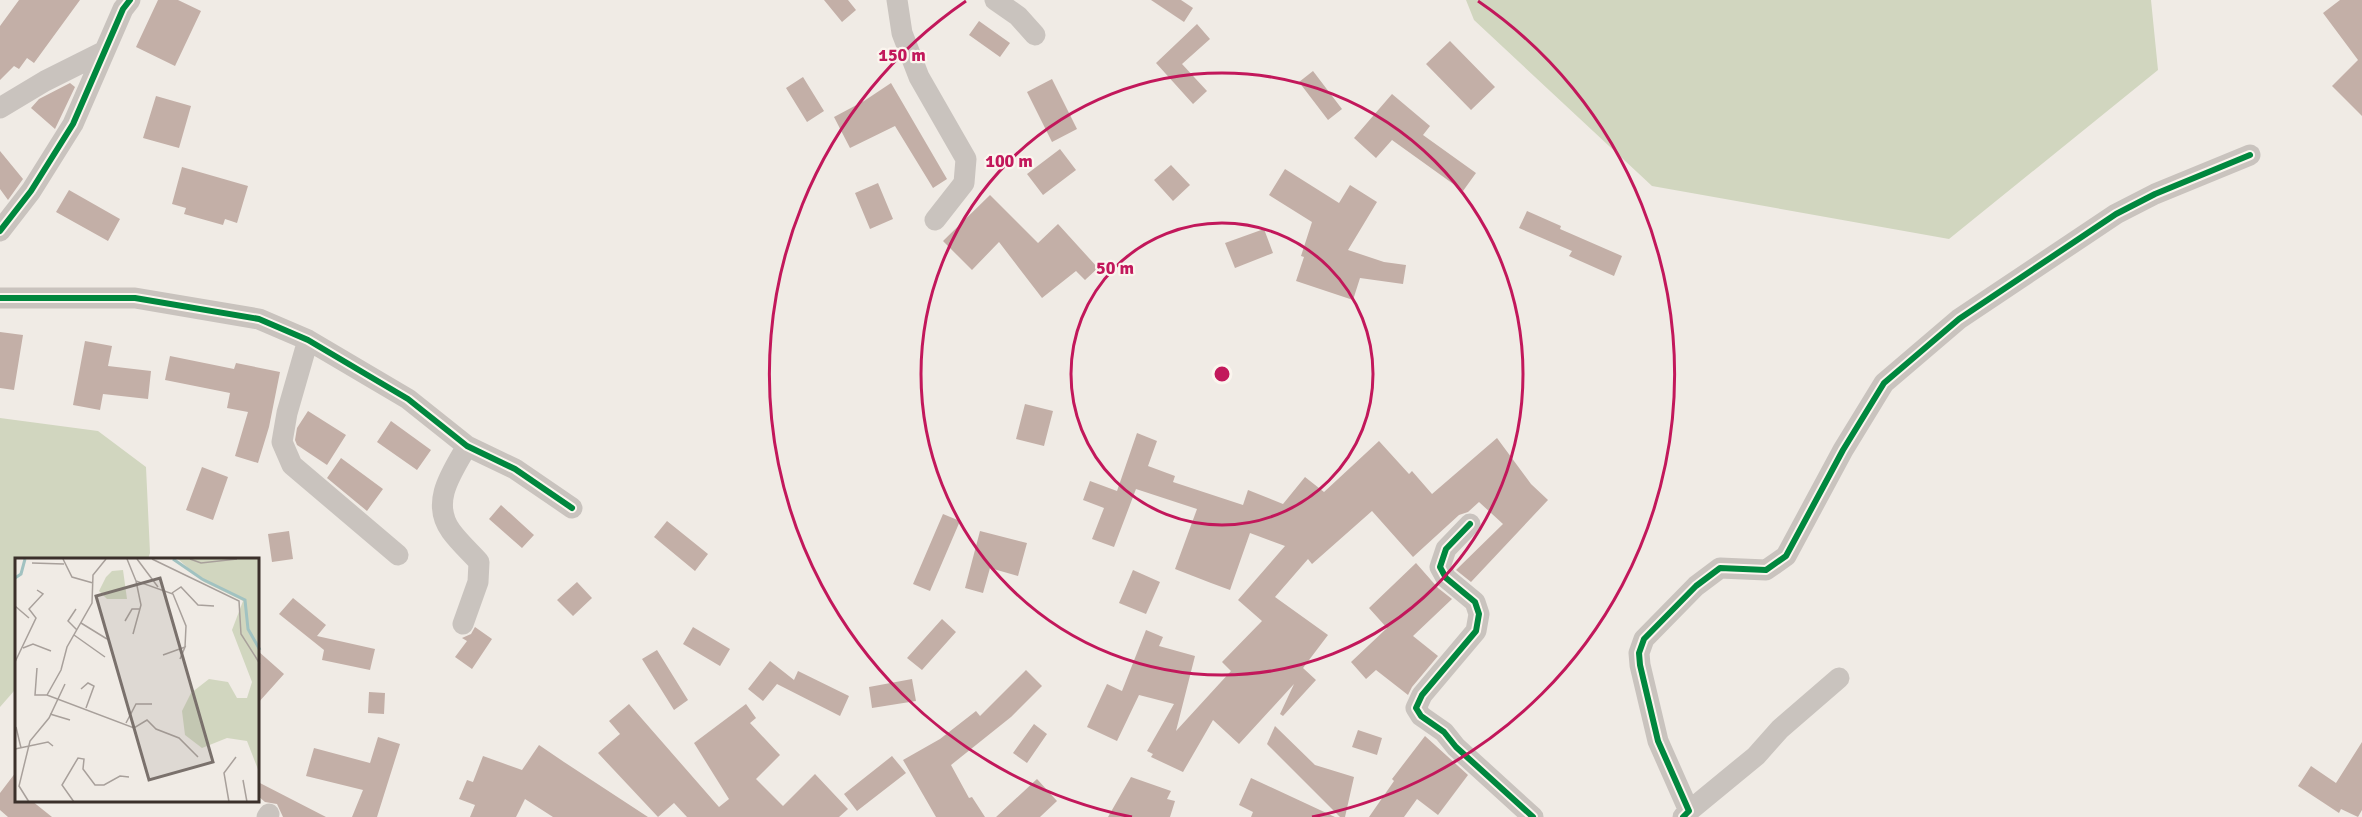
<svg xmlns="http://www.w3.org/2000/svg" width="2362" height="817" viewBox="0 0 2362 817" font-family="Signika,sans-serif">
<rect width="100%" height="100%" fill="#f0ebe5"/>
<!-- green -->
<path fill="#d1d6bf" d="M 1466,0 L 2151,0 L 2158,70 L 1949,239 L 1652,186 L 1474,20 Z
M 0,418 L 98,431 L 146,467 L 150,553 L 148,559 L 16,559 L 16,691 L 14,691 L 0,707 Z"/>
<!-- building -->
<path fill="#c3afa7" d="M 19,0 L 80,0 L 34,63 L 27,58 L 19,69 L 14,66 L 0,80 L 0,26 Z
M 158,0 L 178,0 L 201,11 L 175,66 L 136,47 Z
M 824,0 L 848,0 L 856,10 L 842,22 Z
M 1151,0 L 1181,0 L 1193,8 L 1184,22 Z
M 2340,0 L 2362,0 L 2362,116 L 2332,86 L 2358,60 L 2323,13 Z
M 979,21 L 1010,43 L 1000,57 L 969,35 Z
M 1197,24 L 1210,39 L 1182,64 L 1207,91 L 1193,104 L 1156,63 Z
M 1450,41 L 1495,87 L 1471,110 L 1426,64 Z
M 1313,71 L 1342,109 L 1328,120 L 1299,82 Z
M 803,77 L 824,111 L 807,122 L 786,88 Z
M 1052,79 L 1077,129 L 1052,142 L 1027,92 Z
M 70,83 L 75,87 L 55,129 L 31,108 L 39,99 Z
M 891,83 L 947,179 L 933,188 L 895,126 L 850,148 L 834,117 L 864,101 Z
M 1392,94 L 1430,126 L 1423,135 L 1476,173 L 1463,191 L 1392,140 L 1376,158 L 1354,138 Z
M 156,96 L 191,106 L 179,148 L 143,138 Z
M 1060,149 L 1076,170 L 1043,195 L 1027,174 Z
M 0,151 L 23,179 L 8,200 L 0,189 Z
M 1171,165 L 1190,185 L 1173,201 L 1154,180 Z
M 182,167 L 248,186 L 237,223 L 225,219 L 223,225 L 184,214 L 186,208 L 172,204 Z
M 1285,169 L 1339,203 L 1350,185 L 1377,202 L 1348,250 L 1384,262 L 1406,265 L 1403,284 L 1360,278 L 1353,300 L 1296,281 L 1304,257 L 1301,256 L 1312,222 L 1269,195 Z
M 878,183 L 893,219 L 870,229 L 855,193 Z
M 69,190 L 120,219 L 108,241 L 56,212 Z
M 990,195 L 1038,243 L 1058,224 L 1098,268 L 1085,280 L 1076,271 L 1042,298 L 999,242 L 972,270 L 943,241 Z
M 1527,211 L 1561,226 L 1560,229 L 1622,256 L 1614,276 L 1569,256 L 1572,251 L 1519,228 Z
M 1264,229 L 1273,253 L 1235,268 L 1225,243 Z
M 0,332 L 23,335 L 14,390 L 0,388 Z
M 85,341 L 112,346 L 108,366 L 151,371 L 148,399 L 103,394 L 100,410 L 73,405 Z
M 170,356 L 234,369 L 236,363 L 280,372 L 269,427 L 258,463 L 235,456 L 248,412 L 227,408 L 230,393 L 165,380 Z
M 1025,404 L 1053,411 L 1044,446 L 1016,439 Z
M 308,411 L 346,435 L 327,465 L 297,445 L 295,440 L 297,428 Z
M 391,421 L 431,450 L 417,470 L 377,442 Z
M 1137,433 L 1157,441 L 1148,466 L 1175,476 L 1173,482 L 1243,505 L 1248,490 L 1283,504 L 1305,477 L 1324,492 L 1379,441 L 1409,474 L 1412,471 L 1432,494 L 1497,438 L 1531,484 L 1548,500 L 1471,582 L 1456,570 L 1503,524 L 1479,502 L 1468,512 L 1459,515 L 1413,557 L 1372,511 L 1312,564 L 1308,559 L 1275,597 L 1328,635 L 1303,668 L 1316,680 L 1283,716 L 1280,714 L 1294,684 L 1239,744 L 1213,720 L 1183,772 L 1151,757 L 1153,754 L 1147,751 L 1174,704 L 1139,695 L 1117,741 L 1087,727 L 1107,684 L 1122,691 L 1146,630 L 1163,637 L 1159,646 L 1195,656 L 1176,731 L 1231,671 L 1222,662 L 1262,621 L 1238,600 L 1285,546 L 1250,533 L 1230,590 L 1211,583 L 1175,569 L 1197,509 L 1136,489 L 1114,547 L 1092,539 L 1104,508 L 1083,500 L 1090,481 L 1117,491 Z
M 341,458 L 383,489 L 367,511 L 327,478 Z
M 202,467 L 228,477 L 213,520 L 186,510 Z
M 501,505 L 534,535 L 522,548 L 489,519 Z
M 943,514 L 960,521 L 930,591 L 913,584 Z
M 667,521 L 708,554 L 695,571 L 654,537 Z
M 289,531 L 293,559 L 272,562 L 268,534 Z
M 980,531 L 1027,543 L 1018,576 L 990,568 L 983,593 L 965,588 Z
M 1416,563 L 1438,588 L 1452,599 L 1413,636 L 1438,656 L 1412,687 L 1408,695 L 1376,670 L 1366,679 L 1351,662 L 1387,628 L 1369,608 Z
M 1133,570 L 1160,582 L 1146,614 L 1119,603 Z
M 577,582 L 592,598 L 573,616 L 557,600 Z
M 293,598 L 326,625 L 317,636 L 375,649 L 370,670 L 322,660 L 324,650 L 279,614 Z
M 942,619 L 956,632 L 922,670 L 907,658 Z
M 475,627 L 492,639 L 472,669 L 455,657 L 467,641 L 462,638 L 471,634 Z
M 693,627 L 730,649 L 720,666 L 683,644 Z
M 657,650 L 688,700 L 674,710 L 642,659 Z
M 258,651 L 284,674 L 258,703 Z
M 770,661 L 794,680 L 798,671 L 849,696 L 840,716 L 777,684 L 763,701 L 748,689 Z
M 1026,670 L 1042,686 L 1011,717 L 951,765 L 969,798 L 972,797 L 985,817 L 936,817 L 903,760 L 940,739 L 976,711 L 980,716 Z
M 912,679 L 916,701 L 872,708 L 869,687 Z
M 369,692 L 385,693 L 384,714 L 368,713 Z
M 629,704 L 719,807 L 729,799 L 694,743 L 746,704 L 756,718 L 750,723 L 780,755 L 756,779 L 783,806 L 815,774 L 848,809 L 839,817 L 687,817 L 674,803 L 658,817 L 598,753 L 620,734 L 609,721 Z
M 1034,724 L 1047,734 L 1027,763 L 1013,753 Z
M 1275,726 L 1315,765 L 1354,777 L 1345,817 L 1340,817 L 1267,744 Z
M 1358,730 L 1382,738 L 1377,755 L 1352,747 Z
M 1425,736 L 1468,775 L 1438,815 L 1417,799 L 1404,817 L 1369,817 L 1394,781 L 1392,779 Z
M 378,737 L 400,744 L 377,817 L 352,817 L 363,790 L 306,776 L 314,748 L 370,763 Z
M 2362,742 L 2362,810 L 2358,817 L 2341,809 L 2339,813 L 2298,786 L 2311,766 L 2336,783 Z
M 539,745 L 564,762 L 648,817 L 553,817 L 525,799 L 516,817 L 470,817 L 475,805 L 459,799 L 467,780 L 473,782 L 483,756 L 522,770 Z
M 892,756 L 906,773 L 857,811 L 844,794 Z
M 16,772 L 16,801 L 32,801 L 52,817 L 8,817 L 0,810 L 0,793 Z
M 1131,777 L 1171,791 L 1167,799 L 1175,801 L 1170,817 L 1108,817 Z
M 1251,778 L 1335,817 L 1251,817 L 1253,812 L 1239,805 Z
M 1037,779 L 1057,801 L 1040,817 L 996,817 Z
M 258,782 L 326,817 L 283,817 L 277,804 L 265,802 L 258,796 Z"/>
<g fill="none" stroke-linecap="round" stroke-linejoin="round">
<!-- street -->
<path stroke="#c9c3be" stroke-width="21" d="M 897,0 L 902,33 L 919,77 L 966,159 L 964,183 L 935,220
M 995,0 L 1018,16 L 1035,35
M 0,108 L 45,81 L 103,52
M 0,231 L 31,191 L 73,124 L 123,9 L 130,0
M 0,298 L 135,298 L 259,319 L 308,340 L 408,399 L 467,446 L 515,469 L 572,508
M 308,340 L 287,413 L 282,442 L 292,465 L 398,555
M 1470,524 L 1446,549 L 1440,567 L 1446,578 L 1475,602 L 1479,614 L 1476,631 L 1422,695 L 1416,708 L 1421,716 L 1444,732 L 1456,747 L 1533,817
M 463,624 L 478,582 L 479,562 C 470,552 459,542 451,531 C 430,502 452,472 467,446
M 1689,811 L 1756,756 L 1780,729 L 1839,678
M 267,817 L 269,814
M 1683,817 L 1689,811 L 1658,741 L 1640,665 L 1639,653 L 1644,639 L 1696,586 L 1720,568 L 1766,570 L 1786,556 L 1843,450 L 1884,383 L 1959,319 L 2116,214 L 2155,194 L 2250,155"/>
<!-- cycleway casing -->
<g stroke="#fbf5ee" stroke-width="10">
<path id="cycleway" d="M 0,231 L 31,191 L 73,124 L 123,9 L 130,0
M 0,298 L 135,298 L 259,319 L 308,340 L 408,399 L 467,446 L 515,469 L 572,508
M 1470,524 L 1446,549 L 1440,567 L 1446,578 L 1475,602 L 1479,614 L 1476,631 L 1422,695 L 1416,708 L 1421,716 L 1444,732 L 1456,747 L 1533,817
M 1683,817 L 1689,811 L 1658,741 L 1640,665 L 1639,653 L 1644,639 L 1696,586 L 1720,568 L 1766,570 L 1786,556 L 1843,450 L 1884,383 L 1959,319 L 2116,214 L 2155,194 L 2250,155"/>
</g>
<!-- cycleway -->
<use href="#cycleway" stroke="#00873e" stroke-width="6"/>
</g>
<!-- distance rings -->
<g fill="none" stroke="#c2185b" stroke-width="3">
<circle cx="1222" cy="374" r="151"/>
<circle cx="1222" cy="374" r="301"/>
<path d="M1132 817A452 452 0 0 1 966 1M1478 1A452 452 0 0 1 1312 817"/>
</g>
<!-- overview -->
<g transform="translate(15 558)">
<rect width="244" height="244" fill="#f0ebe5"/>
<path d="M 163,1 L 244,1 L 244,214 L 232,183 L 212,180 L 187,190 L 170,177 L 167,153 L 176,135 L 194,121 L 213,124 L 222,140 L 232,140 L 237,124 L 217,72 L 228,43 L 189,24 ZM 108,12 L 112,41 L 92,41 L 84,33 L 91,19 L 97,13 Z" fill="#d1d6bf"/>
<path fill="none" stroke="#a1c2c1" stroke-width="3" d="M 158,1 L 187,21 L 230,42 L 233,71 L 245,92M 0,20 L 6,16 L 10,1"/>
<path fill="none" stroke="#a8a09b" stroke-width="1.5" d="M 48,1 L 57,19 L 78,25M 112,1 L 121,23 L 158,36 L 171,68 L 170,89M 122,1 L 143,29M 137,1 L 224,43 L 226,76 L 245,106M 175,1 L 186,5 L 222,1M 17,5 L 49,6M 157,35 L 166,29 L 183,47 L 199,48M 0,48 L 14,60M 61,51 L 53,63 L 62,72M 110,63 L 117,51 L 125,51M 66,65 L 92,81M 118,76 L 126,47 L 121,23M 59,77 L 90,99M 8,90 L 18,86 L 36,93M 148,97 L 170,89 L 165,101M 0,104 L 21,60 L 14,51 L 28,36 L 22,32M 22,110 L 20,137 L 32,137 L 119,170 L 132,162 L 141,171 L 164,180 L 183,199M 66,131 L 73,125 L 79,128 L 71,150M 32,137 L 46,112 L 52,89 L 77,45 L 78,17 L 91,1M 35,156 L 55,162M 111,165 L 121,146 L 137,146M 1,169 L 6,190M 0,191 L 33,184 L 38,188M 228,222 L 232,244M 14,244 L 4,228 L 15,183 L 34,160 L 50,126M 59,244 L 47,227 L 63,200 L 69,201 L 68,211 L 80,227 L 89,227 L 105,218 L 114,219M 214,244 L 209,215 L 221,199"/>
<path fill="#7a716c" fill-opacity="0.15" stroke="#7a716c" stroke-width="3" d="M 145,20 L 198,204 L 134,222 L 81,38 Z"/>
<rect width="244" height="244" fill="none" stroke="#3b302b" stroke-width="3"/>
</g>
<circle cx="1222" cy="374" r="9" fill="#c2185b" stroke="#fbf5ee" stroke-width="3"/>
<g font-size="18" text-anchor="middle" font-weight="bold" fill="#c2185b" stroke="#fbf5ee" stroke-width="4.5" stroke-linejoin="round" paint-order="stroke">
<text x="902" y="61">150 m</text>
<text x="1009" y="167">100 m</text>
<text x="1115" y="274">50 m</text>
</g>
</svg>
